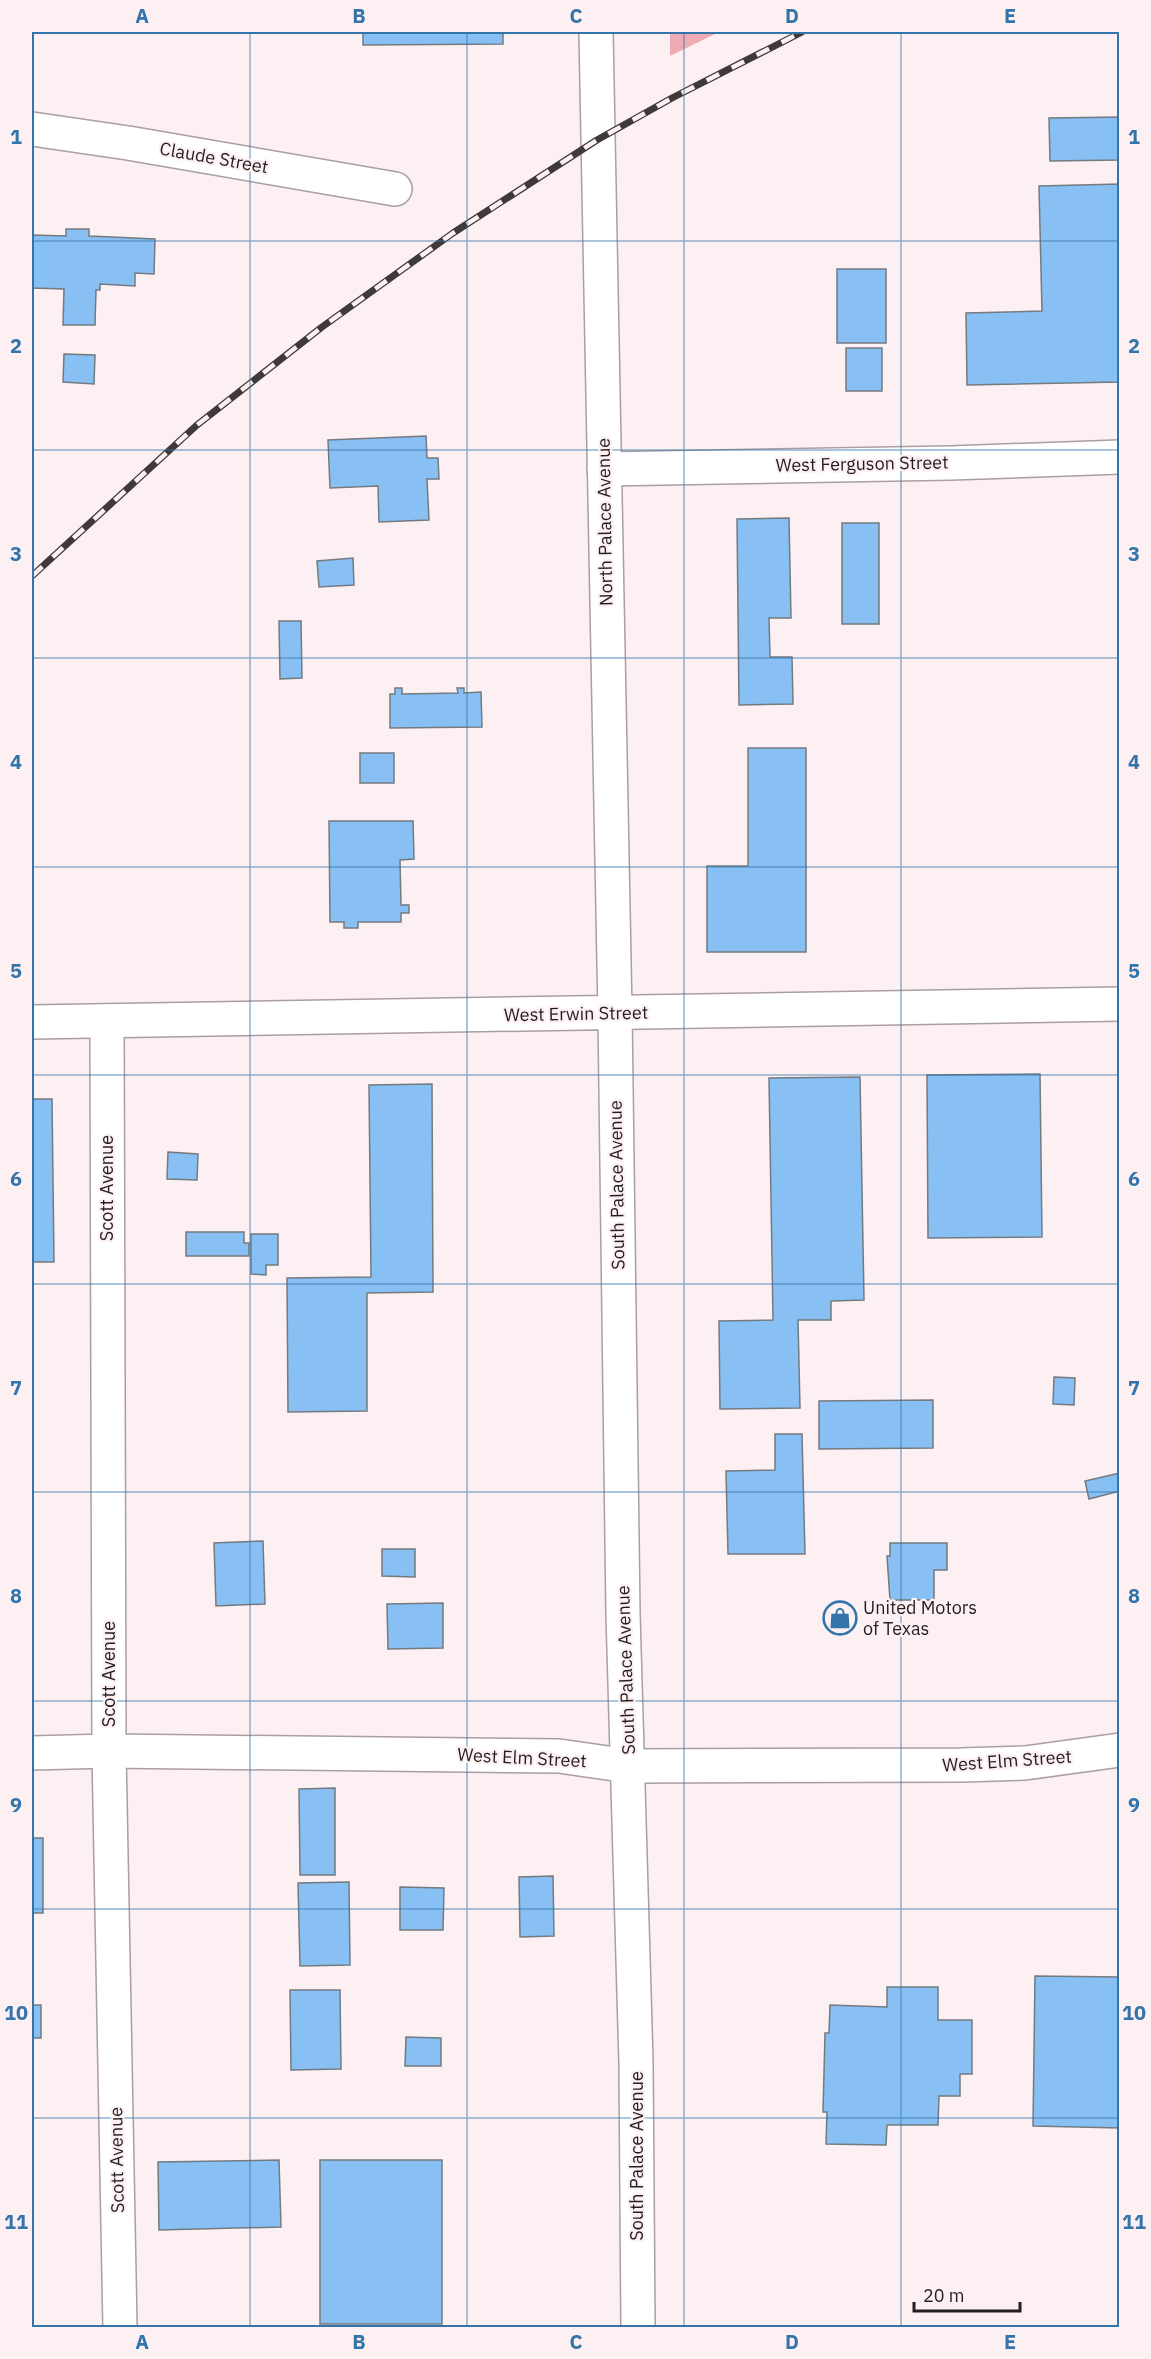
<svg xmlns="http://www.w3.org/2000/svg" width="1151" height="2359" viewBox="0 0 1151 2359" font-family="'IBM Plex Sans',sans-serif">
<rect width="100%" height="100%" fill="#fdf0f2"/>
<!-- green -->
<path fill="#efaab4" d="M 670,32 L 719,32 L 670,56 Z"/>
<!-- building -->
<path fill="#88c0f3" stroke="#737a81" stroke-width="1.5" d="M 363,32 L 503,32 L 503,44 L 363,45 Z
M 1120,117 L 1120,160 L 1050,161 L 1049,118 Z
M 1120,184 L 1120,382 L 967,385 L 966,313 L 1042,311 L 1039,186 Z
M 66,229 L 89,229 L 89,236 L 155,239 L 154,274 L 135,273 L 135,286 L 100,284 L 100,290 L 96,290 L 95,325 L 63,325 L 64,289 L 32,288 L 32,235 L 66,236 Z
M 837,269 L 886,269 L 886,343 L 837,343 Z
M 846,348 L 882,348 L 882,391 L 846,391 Z
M 64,354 L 95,355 L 94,384 L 63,382 Z
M 426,436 L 427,458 L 438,458 L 439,479 L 427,479 L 429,520 L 379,522 L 378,486 L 330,488 L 328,440 Z
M 789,518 L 791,618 L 769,618 L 770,657 L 792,657 L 793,704 L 739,705 L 737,519 Z
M 842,523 L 879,523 L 879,624 L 842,624 Z
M 353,558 L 354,585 L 319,587 L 317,561 Z
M 279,621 L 301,621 L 302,678 L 280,679 Z
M 395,688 L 402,688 L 402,694 L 458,693 L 457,688 L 464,688 L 464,693 L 481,692 L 482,727 L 390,728 L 390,694 L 395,694 Z
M 748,748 L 806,748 L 806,952 L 707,952 L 707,866 L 748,866 Z
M 360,753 L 394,753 L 394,783 L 360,783 Z
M 329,821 L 413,821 L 414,859 L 400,860 L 401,905 L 409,905 L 409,913 L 401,913 L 401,922 L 358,922 L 358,928 L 344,928 L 344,922 L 330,922 Z
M 1040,1074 L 1042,1237 L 928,1238 L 927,1075 Z
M 860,1077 L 864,1300 L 831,1301 L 831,1320 L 798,1320 L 800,1408 L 720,1409 L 719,1321 L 773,1320 L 769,1078 Z
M 432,1084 L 433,1292 L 367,1293 L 367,1411 L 288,1412 L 287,1278 L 371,1277 L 369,1085 Z
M 32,1099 L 52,1099 L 54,1262 L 32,1262 Z
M 168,1152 L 198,1154 L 197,1180 L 167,1179 Z
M 186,1232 L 244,1232 L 244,1243 L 249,1243 L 249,1256 L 186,1256 Z
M 251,1234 L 278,1234 L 278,1265 L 266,1265 L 266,1275 L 251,1274 Z
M 1054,1377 L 1075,1378 L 1074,1405 L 1053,1404 Z
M 933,1400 L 933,1448 L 819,1449 L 819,1401 Z
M 775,1434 L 802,1434 L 805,1554 L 728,1554 L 726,1471 L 775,1470 Z
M 1120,1473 L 1120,1491 L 1089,1499 L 1085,1481 Z
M 263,1541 L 265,1604 L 216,1606 L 214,1543 Z
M 890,1543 L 947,1543 L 947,1570 L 934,1570 L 934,1600 L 890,1600 L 887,1556 L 890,1556 Z
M 382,1549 L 415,1549 L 415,1577 L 382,1576 Z
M 443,1603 L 443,1648 L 388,1649 L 387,1604 Z
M 335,1788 L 335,1875 L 300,1875 L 299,1789 Z
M 32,1838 L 43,1838 L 43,1913 L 32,1913 Z
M 553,1876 L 554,1936 L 520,1937 L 519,1877 Z
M 349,1882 L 350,1965 L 300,1966 L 298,1883 Z
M 400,1887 L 444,1888 L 443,1930 L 400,1930 Z
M 1035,1976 L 1120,1977 L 1120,2128 L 1033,2126 Z
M 887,1987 L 938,1987 L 938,2020 L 972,2020 L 972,2074 L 960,2074 L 960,2096 L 939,2096 L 938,2125 L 887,2125 L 886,2145 L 826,2144 L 827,2112 L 823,2112 L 825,2033 L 829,2033 L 830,2005 L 887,2007 Z
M 290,1990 L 340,1990 L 341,2069 L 291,2070 Z
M 32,2005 L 41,2005 L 41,2038 L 32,2038 Z
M 406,2037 L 441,2038 L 441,2066 L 405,2066 Z
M 279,2160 L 281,2227 L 159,2230 L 158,2162 Z
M 320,2160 L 442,2160 L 442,2324 L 320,2324 Z"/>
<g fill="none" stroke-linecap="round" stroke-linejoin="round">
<!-- minor casing -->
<g stroke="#aa9ea0" stroke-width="36">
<path id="minor" d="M 32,129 L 128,143 L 395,189
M 604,469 L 951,463 L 1120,457
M 107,1021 L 109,1751 L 120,2328
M 32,1753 L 109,1751 L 559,1756 L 629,1766 L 961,1765 L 1025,1763 L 1120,1750"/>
</g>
<!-- major casing -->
<g stroke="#aa9ea0" stroke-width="36">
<path id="major" d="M 596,32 L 615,1013 L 623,1614 L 636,2062 L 638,2328
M 32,1022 L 1120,1004"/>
</g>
<!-- minor -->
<use href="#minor" stroke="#fff" stroke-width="33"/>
<!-- major -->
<use href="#major" stroke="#fff" stroke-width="33"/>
<!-- rail casing -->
<g stroke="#3f3a3a" stroke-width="7">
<path id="rail" d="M 32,576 L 197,425 L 322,327 L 453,233 L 597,140 L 672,98 L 802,32"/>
</g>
<!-- rail -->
<use href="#rail" stroke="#fdf0f2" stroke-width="4.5" stroke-dasharray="14" stroke-linecap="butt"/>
</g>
<!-- grid -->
<path fill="none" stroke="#3374ab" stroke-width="1.5" stroke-opacity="0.55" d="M 250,32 L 250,2328M 467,32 L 467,2328M 684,32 L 684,2328M 901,32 L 901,2328M 32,241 L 1120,241M 32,450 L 1120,450M 32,658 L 1120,658M 32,867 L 1120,867M 32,1075 L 1120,1075M 32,1284 L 1120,1284M 32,1492 L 1120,1492M 32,1701 L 1120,1701M 32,1909 L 1120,1909M 32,2118 L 1120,2118"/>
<!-- icons -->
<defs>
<g id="shop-ring" transform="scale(1.725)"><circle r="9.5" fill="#fdf0f2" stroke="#3374ab" stroke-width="1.5"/><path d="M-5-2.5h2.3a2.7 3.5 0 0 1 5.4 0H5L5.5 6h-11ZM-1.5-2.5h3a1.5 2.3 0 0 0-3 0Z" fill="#3374ab"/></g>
</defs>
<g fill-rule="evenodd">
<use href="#shop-ring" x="840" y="1618"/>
</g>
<g text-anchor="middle" stroke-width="4.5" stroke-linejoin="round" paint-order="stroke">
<!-- street labels -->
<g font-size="18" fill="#231f1f" stroke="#fdf0f2">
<text transform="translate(214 158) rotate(10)" y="6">Claude Street</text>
<text transform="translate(862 464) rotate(-1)" y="6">West Ferguson Street</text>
<text transform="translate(605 522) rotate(-91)" y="6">North Palace Avenue</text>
<text transform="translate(576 1014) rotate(-1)" y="6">West Erwin Street</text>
<text transform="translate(617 1185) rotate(-91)" y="6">South Palace Avenue</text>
<text transform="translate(107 1188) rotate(-90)" y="6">Scott Avenue</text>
<text transform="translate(626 1670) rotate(-92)" y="6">South Palace Avenue</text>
<text transform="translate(109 1674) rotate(-90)" y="6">Scott Avenue</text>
<text transform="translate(522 1758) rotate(3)" y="6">West Elm Street</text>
<text transform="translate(1007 1761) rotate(-4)" y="6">West Elm Street</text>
<text transform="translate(637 2156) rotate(-90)" y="6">South Palace Avenue</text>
<text transform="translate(117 2160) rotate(-91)" y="6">Scott Avenue</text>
</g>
<!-- poi labels -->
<g font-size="18" fill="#231f1f" stroke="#fdf0f2" text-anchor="start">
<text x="863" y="1614">United Motors<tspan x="863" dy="21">of Texas</tspan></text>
</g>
</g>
<!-- border -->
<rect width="1151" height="2359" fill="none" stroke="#fdf0f2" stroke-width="66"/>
<!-- scale -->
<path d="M914 2302v9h106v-9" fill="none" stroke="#231f1f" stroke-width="3"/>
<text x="923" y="2302" font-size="18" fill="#231f1f" stroke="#fdf0f2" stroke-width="4.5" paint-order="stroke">20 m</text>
<rect x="33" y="33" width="1085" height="2293" fill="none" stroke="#3374ab" stroke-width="2"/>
<g font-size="20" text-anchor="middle" font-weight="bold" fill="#3374ab">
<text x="142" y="23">A</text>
<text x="359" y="23">B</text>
<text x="576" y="23">C</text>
<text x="792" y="23">D</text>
<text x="1010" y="23">E</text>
<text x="16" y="144">1</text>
<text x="1134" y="144">1</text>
<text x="16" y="353">2</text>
<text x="1134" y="353">2</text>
<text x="16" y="561">3</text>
<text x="1134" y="561">3</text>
<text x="16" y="769">4</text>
<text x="1134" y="769">4</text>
<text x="16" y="978">5</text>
<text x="1134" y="978">5</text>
<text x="16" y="1186">6</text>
<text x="1134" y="1186">6</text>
<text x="16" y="1395">7</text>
<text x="1134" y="1395">7</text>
<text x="16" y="1603">8</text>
<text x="1134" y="1603">8</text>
<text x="16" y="1812">9</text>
<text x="1134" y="1812">9</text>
<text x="16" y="2020">10</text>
<text x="1134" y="2020">10</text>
<text x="16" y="2229">11</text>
<text x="1134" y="2229">11</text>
<text x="142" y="2349">A</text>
<text x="359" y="2349">B</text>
<text x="576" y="2349">C</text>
<text x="792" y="2349">D</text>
<text x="1010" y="2349">E</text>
</g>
</svg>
